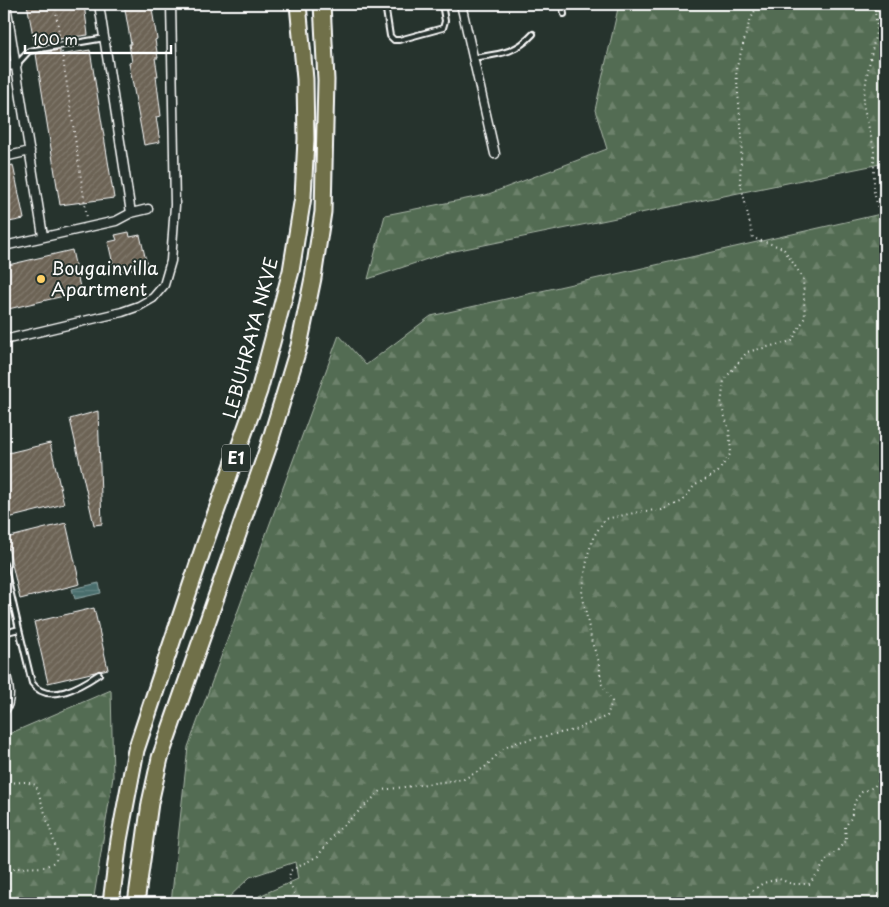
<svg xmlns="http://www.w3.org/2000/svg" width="889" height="907" viewBox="0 0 889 907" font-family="'Playpen Sans',sans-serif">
<defs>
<pattern id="forest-firs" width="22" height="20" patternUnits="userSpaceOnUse" patternTransform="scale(1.25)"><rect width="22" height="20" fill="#536c52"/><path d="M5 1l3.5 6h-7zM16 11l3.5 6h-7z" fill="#6d826c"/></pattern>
<pattern id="water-rules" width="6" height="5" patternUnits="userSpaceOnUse" patternTransform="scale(1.25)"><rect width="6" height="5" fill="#486d6c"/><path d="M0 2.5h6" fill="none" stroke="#638382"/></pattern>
<pattern id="building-hatch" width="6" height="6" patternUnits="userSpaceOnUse" patternTransform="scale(1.25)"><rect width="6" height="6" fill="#6c6355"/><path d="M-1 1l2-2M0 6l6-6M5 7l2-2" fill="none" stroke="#827a6e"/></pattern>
</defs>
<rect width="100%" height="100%" fill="#26332d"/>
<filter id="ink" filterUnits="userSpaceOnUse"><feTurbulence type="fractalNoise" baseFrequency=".02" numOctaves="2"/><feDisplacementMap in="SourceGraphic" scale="10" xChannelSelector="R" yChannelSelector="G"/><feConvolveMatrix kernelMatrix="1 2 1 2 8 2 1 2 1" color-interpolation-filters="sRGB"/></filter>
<g filter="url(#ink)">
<!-- forest -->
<path fill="url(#forest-firs)" stroke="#a9b6a8" d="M 619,4 L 885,4 L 885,163 L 445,253 L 368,279 L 385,215 L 486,195 L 607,149 L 595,110 Z
M 885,213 L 885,903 L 255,903 L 259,896 L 298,879 L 295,862 L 250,877 L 223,903 L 171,903 L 188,747 L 339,335 L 366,365 L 431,316 Z
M 111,690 L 113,777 L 93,903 L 4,903 L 4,736 Z"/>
<!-- water -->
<path fill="url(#water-rules)" stroke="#91a7a7" d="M 99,583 L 101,593 L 75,599 L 72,589 Z"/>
<!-- building -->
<path fill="url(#building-hatch)" stroke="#fff" d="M 27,4 L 84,4 L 88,35 L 58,39 L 59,42 L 35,46 Z
M 124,4 L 151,4 L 157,39 L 155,40 L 158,58 L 155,58 L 158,76 L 156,76 L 161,116 L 156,117 L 160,142 L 144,145 L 129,63 L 132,62 L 129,44 L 131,44 Z
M 60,50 L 60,55 L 90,50 L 114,198 L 60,205 L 36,54 Z
M 13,165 L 24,219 L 4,223 L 4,167 Z
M 129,232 L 130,237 L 140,235 L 147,265 L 115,273 L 108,242 L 117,240 L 115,235 Z
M 72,250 L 81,292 L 4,310 L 4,266 Z
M 98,411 L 102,524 L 94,525 L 70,419 Z
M 50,443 L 64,504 L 4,519 L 4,454 Z
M 66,523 L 80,584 L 20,599 L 6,538 Z
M 94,608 L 108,669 L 48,683 L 34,622 Z"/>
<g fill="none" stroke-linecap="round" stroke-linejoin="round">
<!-- lane casing -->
<g stroke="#fff" stroke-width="8">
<path id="lane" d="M 385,4 L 390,36 L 394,40 L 399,40 L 443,28 L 445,21 L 442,4
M 562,4 L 564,14
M 473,58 C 498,54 515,54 533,34
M 17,64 L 29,51 L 105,38
M 4,564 L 19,629
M 4,633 L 19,629 L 32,683 C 48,706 81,686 99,674"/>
</g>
<!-- street casing -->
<g stroke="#fff" stroke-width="11">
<path id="street" d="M 6,4 L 43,236
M 99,4 L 131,213
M 461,4 L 495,154
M 4,67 L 17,64
M 4,157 L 30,151
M 4,246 L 116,221 L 131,213 L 148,209
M 4,340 L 122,312 L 139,306 L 153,298 L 164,285 L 171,261 L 175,205 L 171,4
M 4,664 C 6,678 14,698 4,711"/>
</g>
<!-- highway casing -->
<g stroke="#fff" stroke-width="19">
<path id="highway" d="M 111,903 L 119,840 L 136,750 L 204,546 L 259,391 L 291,271 L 303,197 L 306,139 L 305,79 L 298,4
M 136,903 L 150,803 L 160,758 L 268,448 L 299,346 L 313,278 L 323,212 L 326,80 L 322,4"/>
</g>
<!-- path -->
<path stroke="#fff" stroke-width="2" stroke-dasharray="1 4" stroke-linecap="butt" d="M 55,4 L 60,40
M 874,4 L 877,27 L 867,75 L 863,104 L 874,149 L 874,192 L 878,208 L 885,215
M 62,52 L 87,218
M 885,543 L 884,545 L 885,549
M 4,783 L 25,782 L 36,785 L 57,851 L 56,861 L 45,867 L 16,868 L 6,874 L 6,889 L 4,896
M 298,903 L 289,882 L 290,871 L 318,856 L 335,833 L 382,790 L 464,779 L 484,768 L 504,748 L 518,742 L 574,730 L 607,716 L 612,701 L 601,683 L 599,662 L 592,643 L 582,593 L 588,554 L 594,536 L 605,519 L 644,511 L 662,510 L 683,501 L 694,486 L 718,472 L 731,453 L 729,429 L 721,405 L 724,380 L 747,352 L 792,341 L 805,317 L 803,278 L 783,248 L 753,238 L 740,180 L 742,138 L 736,70 L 749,23 L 758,4
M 737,903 L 763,883 L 779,879 L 792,884 L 809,884 L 819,872 L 826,860 L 839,849 L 846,839 L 845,827 L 851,818 L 855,801 L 862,792 L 874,787 L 882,776 L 885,765"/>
<!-- lane -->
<use href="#lane" stroke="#26332d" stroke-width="4"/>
<!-- street -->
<use href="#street" stroke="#26332d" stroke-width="8"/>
<!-- highway -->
<use href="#highway" stroke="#6f704a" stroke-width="15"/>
</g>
</g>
<!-- markers -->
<circle fill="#ffd166" stroke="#26332d" stroke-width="2" cx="41" cy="279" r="5"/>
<g text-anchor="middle" stroke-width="4" stroke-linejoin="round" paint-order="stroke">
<!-- shield labels -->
<rect fill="#26332d" stroke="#bec2c0" stroke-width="1" x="222" y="444.5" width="28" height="27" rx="4"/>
<g font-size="16" font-weight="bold" fill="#fff">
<text x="236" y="464">E1</text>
</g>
<!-- poi labels -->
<g font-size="18" fill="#fff" stroke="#26332d" text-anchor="start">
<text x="51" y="275">Bougainvilla<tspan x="51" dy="21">Apartment</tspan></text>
</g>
<!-- street labels -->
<g font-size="18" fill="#fff" stroke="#26332d">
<text transform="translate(251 338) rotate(-75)" y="6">LEBUHRAYA NKVE</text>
</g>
</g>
<!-- margin -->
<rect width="889" height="907" fill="none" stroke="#26332d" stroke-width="20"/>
<rect x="10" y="10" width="869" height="887" fill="none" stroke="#fff" stroke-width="2" filter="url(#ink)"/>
<!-- scale -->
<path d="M25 45v8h146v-8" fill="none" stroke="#ffffff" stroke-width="2.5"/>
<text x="32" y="45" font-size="15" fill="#ffffff" stroke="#26332d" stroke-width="4" paint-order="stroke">100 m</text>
</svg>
